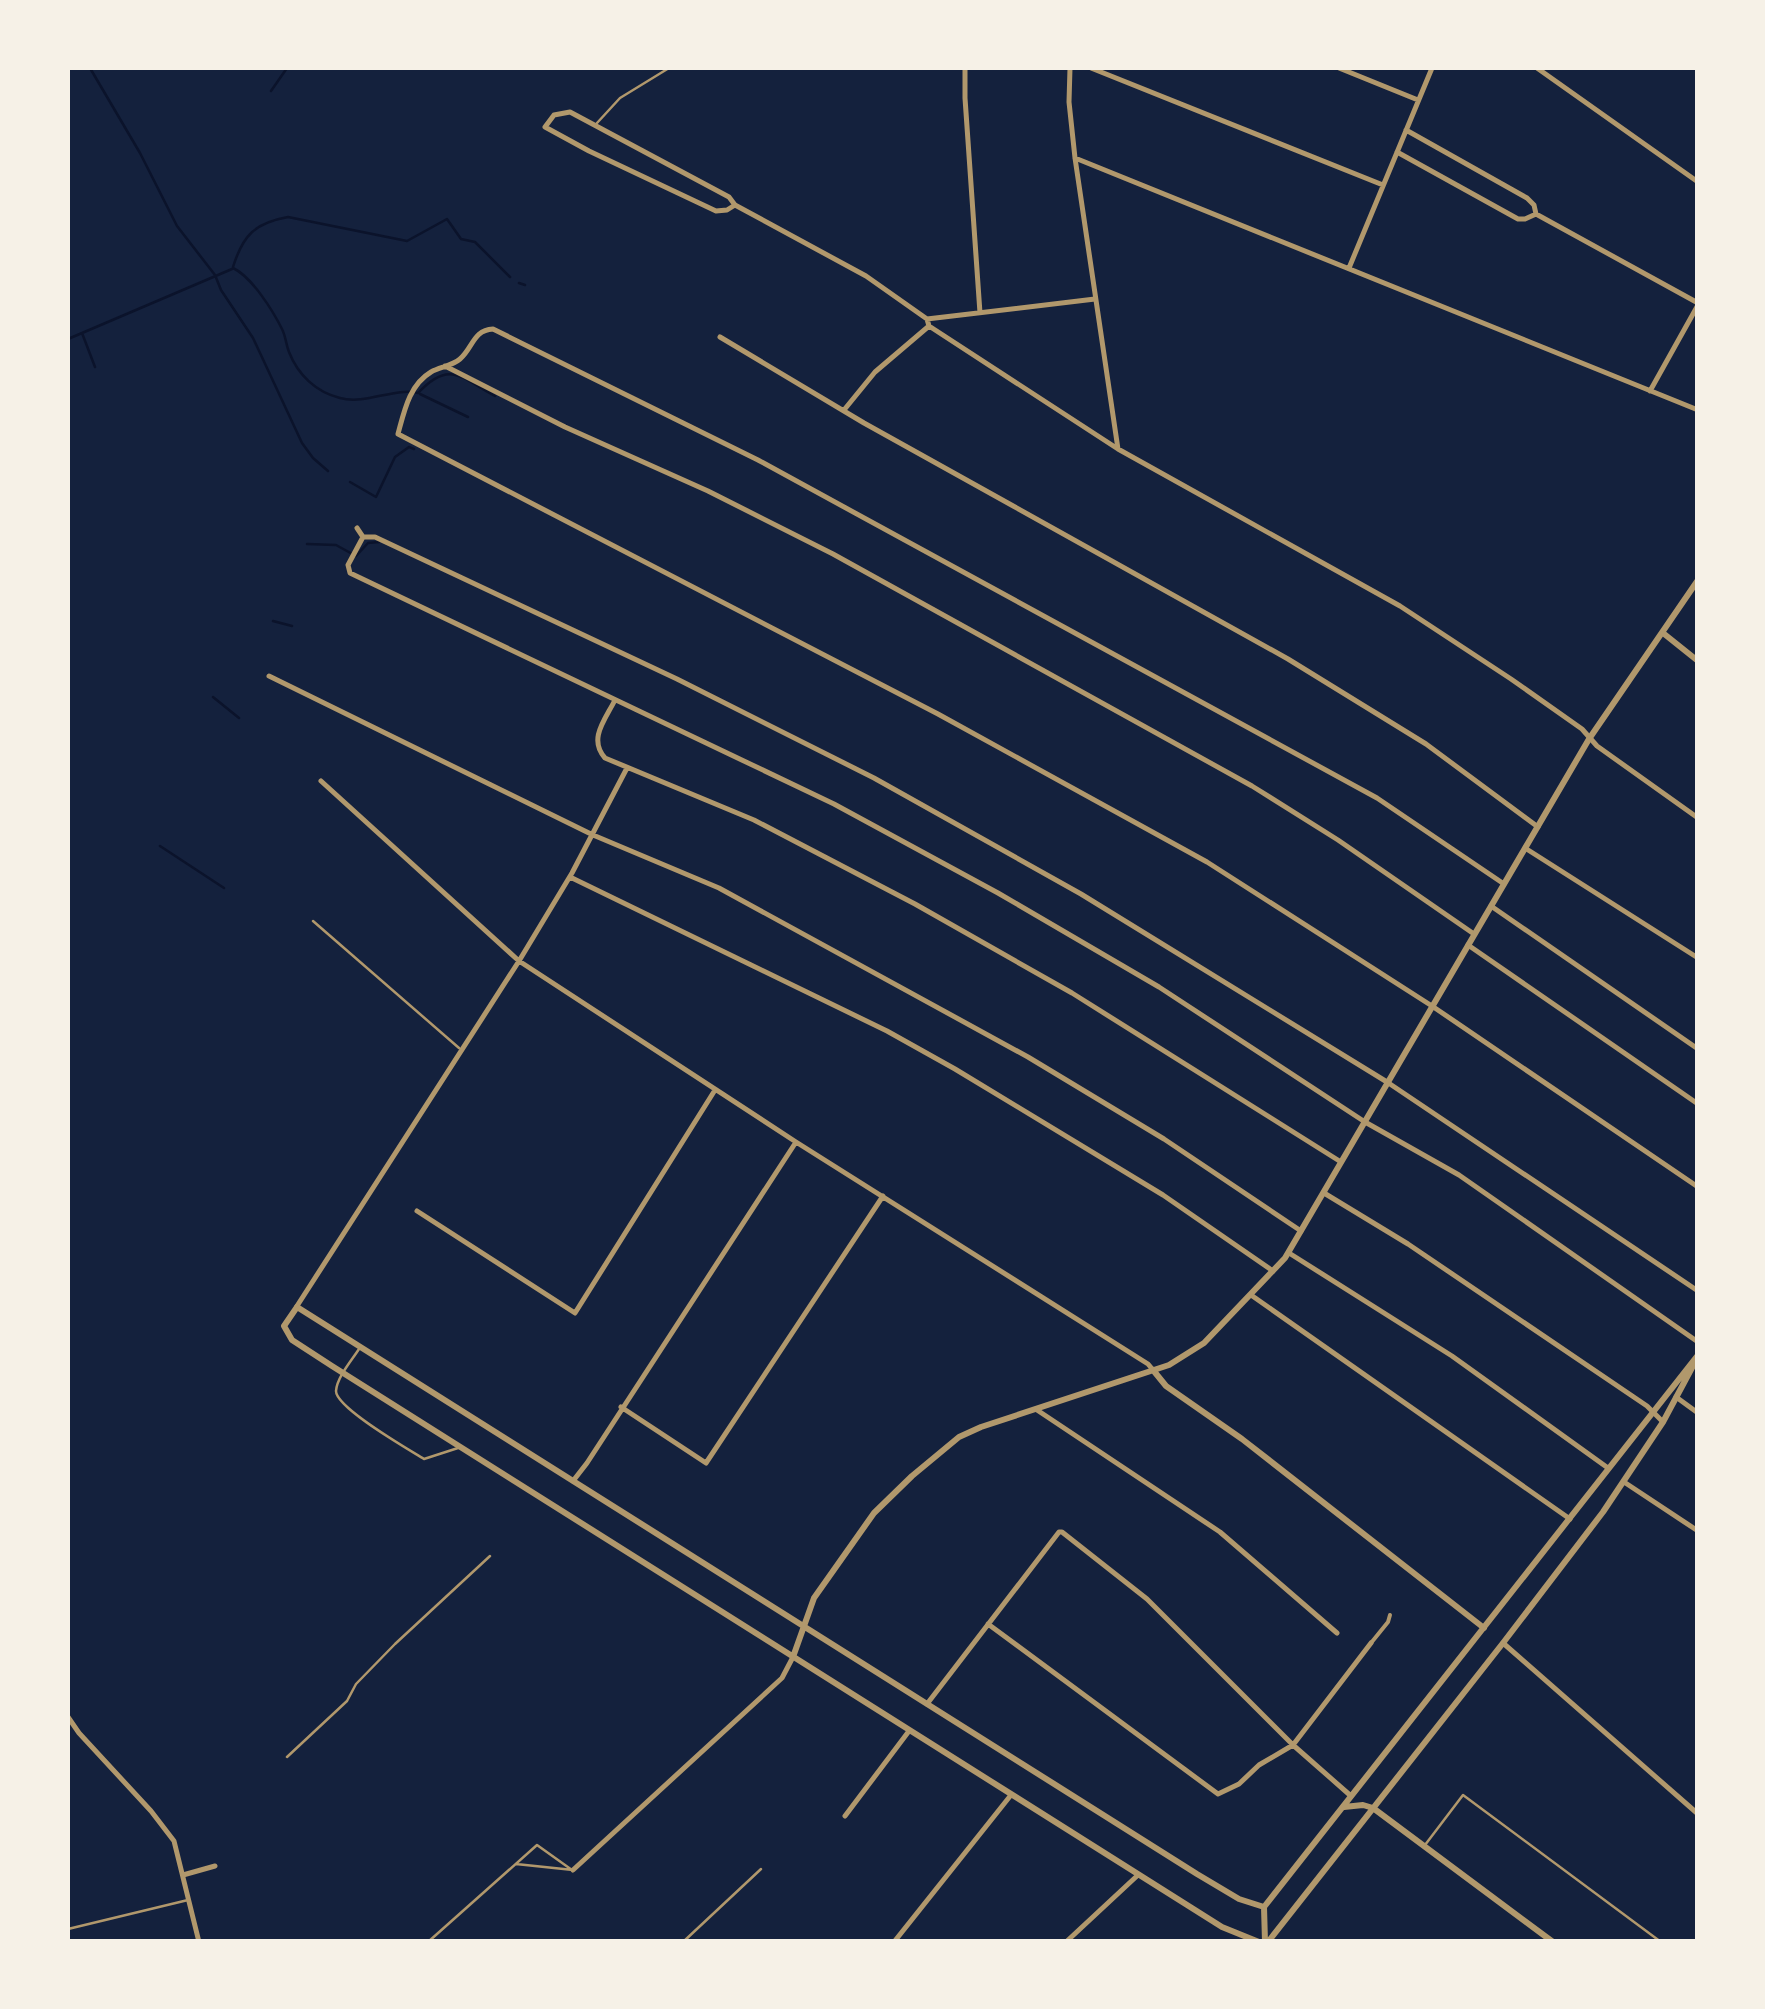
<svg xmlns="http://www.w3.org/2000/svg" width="1765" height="2009" viewBox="0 0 1765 2009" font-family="Commissioner,sans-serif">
<rect width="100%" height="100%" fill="#14213d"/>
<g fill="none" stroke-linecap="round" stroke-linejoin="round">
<!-- stream -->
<path stroke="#0b132b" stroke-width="2.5" d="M 90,68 L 140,153 L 177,226 L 215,275 L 221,290 L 253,338 L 302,443 L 313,458 L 328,471
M 271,91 L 287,68
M 233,267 C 243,235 255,223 288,217 L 407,241 L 447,219 L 461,239 L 475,242 L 510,277
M 233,268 C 252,277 273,311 282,329 C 286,337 286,345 289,352 C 298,375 316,392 340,398 C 366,405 395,387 418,393 C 450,359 461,378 495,396
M 519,283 L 525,285
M 82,333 L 95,367
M 68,339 L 232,269
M 420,394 L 468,417
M 350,482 L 376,497 L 395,457 L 409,447 L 414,449
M 307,544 L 336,545 L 356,556 L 368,543 L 379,542
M 273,621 L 292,626
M 213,697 L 239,718
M 160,846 L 224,888"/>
<!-- service -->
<path stroke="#b1986c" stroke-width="2.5" d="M 597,123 L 620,98 L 669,68
M 313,921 L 459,1048
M 359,1349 C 352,1360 337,1377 336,1391 C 336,1408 408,1449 424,1459 L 458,1448
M 287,1757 L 347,1701 L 356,1684 L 395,1644 L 490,1556
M 1425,1845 L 1463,1795 L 1661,1942
M 516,1864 L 573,1870
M 68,1929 L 188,1900
M 428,1942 L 537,1845 L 572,1870
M 683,1942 L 761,1869"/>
<!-- pedestrian -->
<path stroke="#b1986c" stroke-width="4" d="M 1371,1643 L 1388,1622 L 1390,1615"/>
<!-- minor -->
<path stroke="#b1986c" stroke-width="5" d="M 965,68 L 965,98 L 980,313
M 1070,68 L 1069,102 L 1075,158 L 1118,449
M 1091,68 L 1383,185
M 1339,68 L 1418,100
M 1537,68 L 1698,182
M 1406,130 L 1527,198 L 1534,205 L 1536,214 L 1698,303
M 1397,152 L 1518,219 L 1525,219 L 1536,214
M 1075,158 L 1698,410
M 735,205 L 727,210 L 716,211 L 589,151 L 545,127 L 554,115 L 570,112 L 729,197 L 735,205 L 866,276 L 927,319 L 929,326 L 1118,449 L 1400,606 L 1511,679 L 1582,729 L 1597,746 L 1698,818
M 1349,268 L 1432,68
M 927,319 L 1095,299
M 720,337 L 864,423 L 1288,659 L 1426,744 L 1538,827
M 445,366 L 565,427 L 708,491 L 833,554 L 1252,786 L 1338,840 L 1474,934
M 1650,391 L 1698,305
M 844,410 L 875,372 L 929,326
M 357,528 L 363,537 L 348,565 L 350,573 L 834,804 L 998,893 L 1159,987 L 1365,1122 L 1459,1175 L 1698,1342
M 363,537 L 375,537 L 677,679 L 874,778 L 1081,894 L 1387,1082 L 1698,1291
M 269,676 L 593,835 L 719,888 L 1028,1057 L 1164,1139 L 1301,1231
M 615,700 C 605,720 588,739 605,758 L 754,820 L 915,904 L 1072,993 L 1341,1162
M 321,781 L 519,961 L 796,1142 L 1148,1364 L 1153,1370
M 1525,848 L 1698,958
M 570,877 L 887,1031 L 955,1069 L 1163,1195 L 1273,1271
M 1504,884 L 1377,798 L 758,460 L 493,329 C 473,330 473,348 460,359 C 452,366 440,367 431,372 C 409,385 404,412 398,434 L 938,714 L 1207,862 L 1432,1006 L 1698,1187
M 1491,906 L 1698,1049
M 1468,945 L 1698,1104
M 1324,1193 L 1408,1244 L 1647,1406 L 1663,1422
M 417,1211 L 575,1313 L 715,1090
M 1289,1253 L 1452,1356 L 1608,1468
M 1251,1295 L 1570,1519
M 297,1306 L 519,961 L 572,873 L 627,768
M 1676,1397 L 1698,1413
M 621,1407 L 706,1463 L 883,1196
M 1037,1410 L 1220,1532 L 1337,1633
M 573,1481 L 587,1463 L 796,1142
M 1624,1482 L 1698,1531
M 988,1624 L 1218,1794 L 1239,1784 L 1259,1765 L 1293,1745 L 1371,1643
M 1503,1643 L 1698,1814
M 927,1704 L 1059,1532 L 1062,1532 L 1147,1599 L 1293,1745 L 1351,1796
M 68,1717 L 79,1733 L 151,1811 L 174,1841 L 199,1942
M 845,1816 L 909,1731
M 573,1870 L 782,1678 L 793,1657
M 183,1875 L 215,1866
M 894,1942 L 1011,1795
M 1066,1942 L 1138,1875"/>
<!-- tertiary -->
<path stroke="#b1986c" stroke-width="6" d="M 1663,633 L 1698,661
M 1153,1370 L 1166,1386 L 1242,1439 L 1484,1628
M 793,1657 L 814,1598 L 874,1513 L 912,1476 L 959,1437 L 981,1427 L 1169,1365 L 1204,1343 L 1285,1258 L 1589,739 L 1698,580
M 1344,1807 L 1363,1805 L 1373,1808 L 1553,1942
M 1259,1942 L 1222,1927 L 332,1366 L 292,1340 L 284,1326 L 297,1307 L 1197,1874 L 1239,1899 L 1264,1907
M 1265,1942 L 1264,1907 L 1698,1355
M 1268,1942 L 1503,1643 L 1603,1512 L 1663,1422 L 1694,1364"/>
</g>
<!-- border -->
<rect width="1765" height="2009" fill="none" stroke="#f6f1e7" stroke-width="140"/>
</svg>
